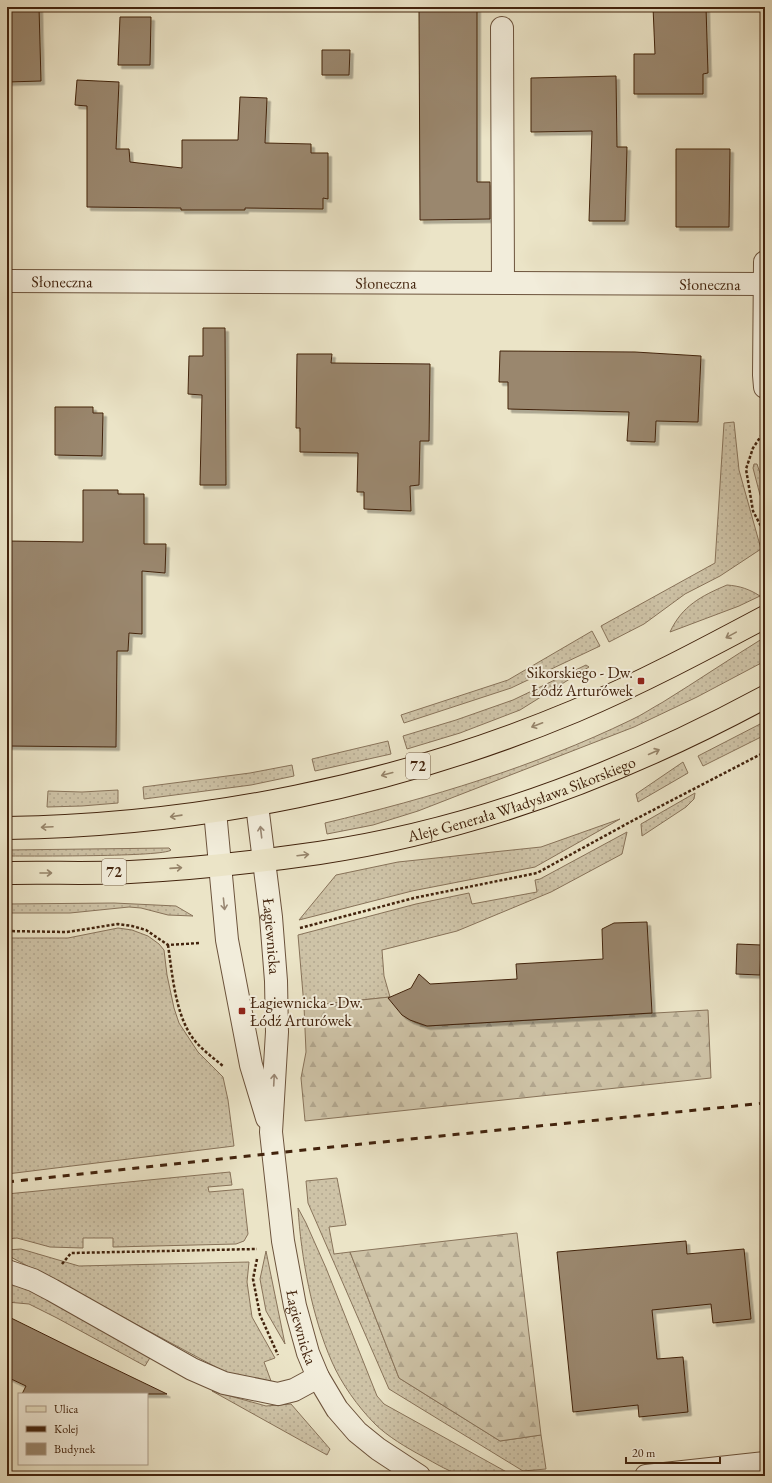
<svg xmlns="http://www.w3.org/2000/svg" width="772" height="1483" viewBox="0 0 772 1483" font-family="'EB Garamond',serif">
<defs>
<pattern id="grass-dots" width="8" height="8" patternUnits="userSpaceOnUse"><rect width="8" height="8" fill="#cec3a7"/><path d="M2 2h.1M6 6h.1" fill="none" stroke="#b2a78f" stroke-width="1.8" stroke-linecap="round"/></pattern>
<pattern id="forest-firs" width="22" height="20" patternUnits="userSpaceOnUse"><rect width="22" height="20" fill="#cec3a7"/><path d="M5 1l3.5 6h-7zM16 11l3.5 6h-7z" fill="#b2a78f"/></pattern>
<filter id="shadow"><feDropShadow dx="3.5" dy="3.5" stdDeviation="0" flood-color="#0004"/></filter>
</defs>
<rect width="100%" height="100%" fill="#ebe4c7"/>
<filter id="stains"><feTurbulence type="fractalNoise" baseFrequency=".005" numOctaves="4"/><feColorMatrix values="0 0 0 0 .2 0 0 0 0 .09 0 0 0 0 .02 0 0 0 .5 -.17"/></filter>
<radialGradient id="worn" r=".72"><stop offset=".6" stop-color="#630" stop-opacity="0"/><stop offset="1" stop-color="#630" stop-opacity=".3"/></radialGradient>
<!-- grass -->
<path fill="url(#grass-dots)" stroke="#88735a" d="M 734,422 L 739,470 L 761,549 L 720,576 L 685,594 L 644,624 L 609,642 L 601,626 L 715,563 L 724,423 Z
M 754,464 L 757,464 L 765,488 L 765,505 L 760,495 L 753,468 Z
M 727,585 C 740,586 749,589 760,596 L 739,606 L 670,632 C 682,606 701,596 727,585 Z
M 592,631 L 600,646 L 511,688 L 404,723 L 401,715 L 508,680 Z
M 765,637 L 765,661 L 697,697 L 634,727 L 418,811 L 373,825 L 327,834 L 325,823 C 430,798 534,767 631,720 C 642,715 652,708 663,702 C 697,681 731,658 765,637 Z
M 586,665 L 589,667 L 520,710 L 460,733 L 407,749 L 403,736 L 456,720 L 513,700 Z
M 764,722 L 765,725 L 765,735 L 703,766 L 698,756 Z
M 388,741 L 391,754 L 315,771 L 312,759 Z
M 683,762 L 688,773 L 638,802 L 636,794 Z
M 292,765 L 294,776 L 251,785 L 144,799 L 143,787 L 250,773 Z
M 118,790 L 118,803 L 82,806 L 47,807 L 48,791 L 82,792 Z
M 695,793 L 694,799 L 686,807 L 642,836 L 641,824 Z
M 620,819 L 535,867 L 412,891 L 299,920 L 336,875 L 398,862 L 541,847 Z
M 627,832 L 622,854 L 551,892 L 457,931 L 382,950 L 384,976 L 390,997 L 304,1006 L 298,935 L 416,904 L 469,893 L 472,904 L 537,892 L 535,880 L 540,879 Z
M 169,848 L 171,850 C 164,857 27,856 7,856 L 7,850 Z
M 114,903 L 176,906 L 193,916 L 168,915 L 141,908 L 129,907 L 70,913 L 7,913 L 7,904 Z
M 118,928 L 132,930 L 148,936 L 159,944 L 164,950 L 167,975 L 174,1008 L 179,1023 L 198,1052 L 223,1077 L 228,1100 L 234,1146 L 7,1174 L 7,938 L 68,938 Z
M 230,1172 L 232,1185 L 208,1187 L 209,1192 L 243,1189 L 248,1234 L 244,1241 L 236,1244 L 113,1247 L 113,1238 L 83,1238 L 83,1248 L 50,1247 L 17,1238 L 7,1239 L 7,1194 Z
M 337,1178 L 346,1225 L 329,1227 L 334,1254 L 350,1252 L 399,1378 L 500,1441 L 541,1435 L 546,1469 L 523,1471 L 389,1389 L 308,1203 L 306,1181 Z
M 298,1208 L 306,1223 L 326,1268 L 377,1396 L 384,1404 L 512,1475 C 497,1475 481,1477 466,1476 C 452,1474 435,1463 422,1456 C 407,1448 387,1436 375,1424 C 358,1407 341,1383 332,1362 C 312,1317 301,1257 298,1208 Z
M 21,1249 L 79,1266 L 249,1262 L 247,1282 L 252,1317 L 275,1358 L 264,1362 L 271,1381 L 259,1382 L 240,1380 L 7,1255 L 7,1250 Z
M 266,1251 L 285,1344 L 266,1311 L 260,1279 Z
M 7,1281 L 28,1287 L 151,1356 L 145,1366 L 57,1318 L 29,1304 L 7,1302 Z
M 212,1391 L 266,1406 L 291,1404 L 330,1449 L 327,1455 Z"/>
<!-- forest -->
<path fill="url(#forest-firs)" stroke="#88735a" d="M 390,997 C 401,1013 407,1022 427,1026 L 708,1010 L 711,1078 L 305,1121 L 301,1078 L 306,1052 L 304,1006 Z
M 517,1233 L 541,1435 L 500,1441 L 399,1378 L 350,1252 Z"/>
<!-- building -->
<path fill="#9a876e" stroke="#42230d" filter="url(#shadow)" d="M 39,7 L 41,81 L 7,82 L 7,8 Z
M 419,7 L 477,7 L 477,182 L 490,182 L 490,219 L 420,220 Z
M 653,7 L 706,7 L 708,73 L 703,74 L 703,94 L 634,94 L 634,54 L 655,54 Z
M 120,17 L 151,17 L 150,65 L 118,65 Z
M 322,50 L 350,50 L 349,75 L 322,75 Z
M 616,76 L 617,147 L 627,147 L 625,221 L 589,221 L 592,131 L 531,132 L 531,78 Z
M 77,80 L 119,82 L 116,149 L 129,149 L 130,162 L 182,168 L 182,140 L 238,140 L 240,97 L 267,98 L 265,143 L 311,144 L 311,153 L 328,153 L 328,199 L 323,198 L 323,209 L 245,208 L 245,210 L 181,210 L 181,208 L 87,207 L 87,106 L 75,105 Z
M 676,149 L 730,149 L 729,227 L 676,227 Z
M 203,328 L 225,328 L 226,485 L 200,485 L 202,395 L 188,394 L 189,356 L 203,356 Z
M 500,351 L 635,352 L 701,356 L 698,422 L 656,421 L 655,442 L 627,441 L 629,412 L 508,409 L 508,382 L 499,382 Z
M 297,354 L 332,354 L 331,363 L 430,364 L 429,441 L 420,441 L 419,485 L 410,486 L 411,511 L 364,509 L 364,492 L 357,492 L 358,453 L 300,452 L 300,428 L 296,428 Z
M 55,407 L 93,407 L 93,413 L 103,413 L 102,456 L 55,455 Z
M 83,490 L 118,490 L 118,494 L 144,494 L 144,544 L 166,544 L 165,573 L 142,571 L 142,634 L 129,633 L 128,651 L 117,651 L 116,747 L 7,746 L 9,570 L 7,570 L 7,541 L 83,542 Z
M 647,922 L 652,1013 L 427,1026 L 410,1020 L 402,1015 L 388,998 L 411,988 L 419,974 L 430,984 L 517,979 L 516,964 L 603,959 L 602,929 L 614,923 Z
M 737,944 L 761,945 L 760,975 L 736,974 Z
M 686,1241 L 687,1254 L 744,1249 L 751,1319 L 713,1323 L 711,1304 L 652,1310 L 657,1359 L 683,1357 L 688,1412 L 639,1417 L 638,1405 L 573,1412 L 557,1252 Z
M 7,1316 L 86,1355 L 167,1394 L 22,1394 L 26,1386 L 7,1377 Z"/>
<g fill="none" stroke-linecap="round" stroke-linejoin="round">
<!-- minor casing -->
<g stroke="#6c533c" stroke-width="24">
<g id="minor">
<path d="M 502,28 L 503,283"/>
<path d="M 765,262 L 764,375 L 765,387"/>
<path id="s1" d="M 7,281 L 764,284"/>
<path id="s2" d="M 257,805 L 271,917 L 276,981 L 277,1032 L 271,1132 L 283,1241 L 295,1306 L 308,1353 L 318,1377 L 337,1409 L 357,1432 L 378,1449 L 419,1476"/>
<path d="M 215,811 L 227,940 L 251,1065 L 267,1118"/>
<path d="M 7,1271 L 33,1280 L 52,1290 L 192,1369 L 224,1383 L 278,1394 L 294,1390 L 318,1377"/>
<path d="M 646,1476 L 765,1463"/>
</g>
</g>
<!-- major casing -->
<g stroke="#42230d" stroke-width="24">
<g id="major">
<path d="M 7,828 C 201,825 396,786 575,711 C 641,683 703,650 765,617"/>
<path id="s3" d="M 7,873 C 48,872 89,874 130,872 C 193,869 256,862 319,853 C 475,830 626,772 765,697"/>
</g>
</g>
<!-- path -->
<path stroke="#42230d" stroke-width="2.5" stroke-dasharray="3 2" stroke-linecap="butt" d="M 765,430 L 753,448 L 746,469 L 753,511 L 765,534
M 300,928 L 414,898 L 537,873 L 632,821 L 765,752
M 7,931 L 67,932 L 118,924 L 132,926 L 146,930 L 168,945 L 200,943
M 168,945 C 172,972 175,1010 190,1034 C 198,1047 211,1056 223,1066
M 257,1259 L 253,1279 L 260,1315 L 278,1355
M 62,1264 L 71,1253 L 257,1249"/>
<!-- minor -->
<use href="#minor" stroke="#f2eddb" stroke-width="22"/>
<!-- major -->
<use href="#major" stroke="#ebe4c7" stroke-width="22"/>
<!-- rail -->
<path stroke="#42230d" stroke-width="3" stroke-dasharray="7 7" stroke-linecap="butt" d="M 7,1182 L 313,1149 L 765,1103"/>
</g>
<!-- one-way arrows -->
<defs><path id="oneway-shaft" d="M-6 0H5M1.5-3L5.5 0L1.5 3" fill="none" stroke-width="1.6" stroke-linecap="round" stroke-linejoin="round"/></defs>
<g stroke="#96846a">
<use href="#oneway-shaft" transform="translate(731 635) rotate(151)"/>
<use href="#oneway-shaft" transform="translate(537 725) rotate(159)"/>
<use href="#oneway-shaft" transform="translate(654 752) rotate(-24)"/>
<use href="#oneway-shaft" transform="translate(387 774) rotate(165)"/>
<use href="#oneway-shaft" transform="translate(176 816) rotate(172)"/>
<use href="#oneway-shaft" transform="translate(47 827) rotate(177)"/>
<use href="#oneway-shaft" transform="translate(303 855) rotate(-7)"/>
<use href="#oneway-shaft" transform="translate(176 868) rotate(-4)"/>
<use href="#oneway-shaft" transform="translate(46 873)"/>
</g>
<g stroke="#9a8874">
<use href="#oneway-shaft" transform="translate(261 832) rotate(-97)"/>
<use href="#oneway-shaft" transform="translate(224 904) rotate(84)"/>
<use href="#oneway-shaft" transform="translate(274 1080) rotate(-87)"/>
</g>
<!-- markers -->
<g fill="#8f2418" stroke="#f2eddb" stroke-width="1.5">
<rect x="637" y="677" width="8" height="8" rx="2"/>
<rect x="238" y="1007" width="8" height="8" rx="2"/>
</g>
<g text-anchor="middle" stroke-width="4" stroke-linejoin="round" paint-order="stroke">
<!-- shield labels -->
<g fill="#f2eddb" stroke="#77604b" stroke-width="1">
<rect x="406" y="753" width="24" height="26" rx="3"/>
<rect x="102" y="859" width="24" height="26" rx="3"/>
</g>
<g font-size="15" font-weight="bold" fill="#42230d">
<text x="418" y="771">72</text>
<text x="114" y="877">72</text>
</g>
<!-- street labels -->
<g font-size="16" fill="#42230d" stroke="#f2eddb">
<text dy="6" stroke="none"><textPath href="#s1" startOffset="55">Słoneczna</textPath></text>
<text dy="6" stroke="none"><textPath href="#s1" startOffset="379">Słoneczna</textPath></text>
<text dy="6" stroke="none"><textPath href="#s1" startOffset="703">Słoneczna</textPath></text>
<text dy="6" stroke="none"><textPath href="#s3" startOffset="523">Aleje Generała Władysława Sikorskiego</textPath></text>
<text dy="6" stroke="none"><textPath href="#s2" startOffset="132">Łagiewnicka</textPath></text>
<text dy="6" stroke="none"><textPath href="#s2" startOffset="526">Łagiewnicka</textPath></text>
</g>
<!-- poi labels -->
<g font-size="16" fill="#42230d" stroke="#f2eddb" text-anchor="end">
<text x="633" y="678">Sikorskiego - Dw.<tspan x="633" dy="18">Łódź Arturówek</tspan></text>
<text x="250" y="1008" text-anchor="start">Łagiewnicka - Dw.<tspan x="250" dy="18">Łódź Arturówek</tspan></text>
</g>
</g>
<!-- margin -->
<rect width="772" height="1483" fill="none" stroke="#ebe4c7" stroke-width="24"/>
<rect x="8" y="8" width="756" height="1467" fill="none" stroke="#42230d" stroke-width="2"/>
<rect x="12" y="12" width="748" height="1459" fill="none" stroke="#42230d"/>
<!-- legend -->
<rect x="18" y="1393" width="130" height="72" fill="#f2eddb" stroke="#ac9c89"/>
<rect x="26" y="1406" width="20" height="6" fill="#ebe4c7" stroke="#ac9c89"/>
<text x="54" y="1413" font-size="12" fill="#42230d">Ulica</text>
<rect x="26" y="1426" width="20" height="6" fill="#42230d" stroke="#ac9c89"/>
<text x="54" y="1433" font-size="12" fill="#42230d">Kolej</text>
<rect x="26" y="1443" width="20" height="12" fill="#9a876e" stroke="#ac9c89"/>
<text x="54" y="1453" font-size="12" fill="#42230d">Budynek</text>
<!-- scale -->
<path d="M626 1457v6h94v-6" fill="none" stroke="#42230d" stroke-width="2"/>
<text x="632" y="1457" font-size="12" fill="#42230d" stroke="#f2eddb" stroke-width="3" paint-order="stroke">20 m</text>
<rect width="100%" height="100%" filter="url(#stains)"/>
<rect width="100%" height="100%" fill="url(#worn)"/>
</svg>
